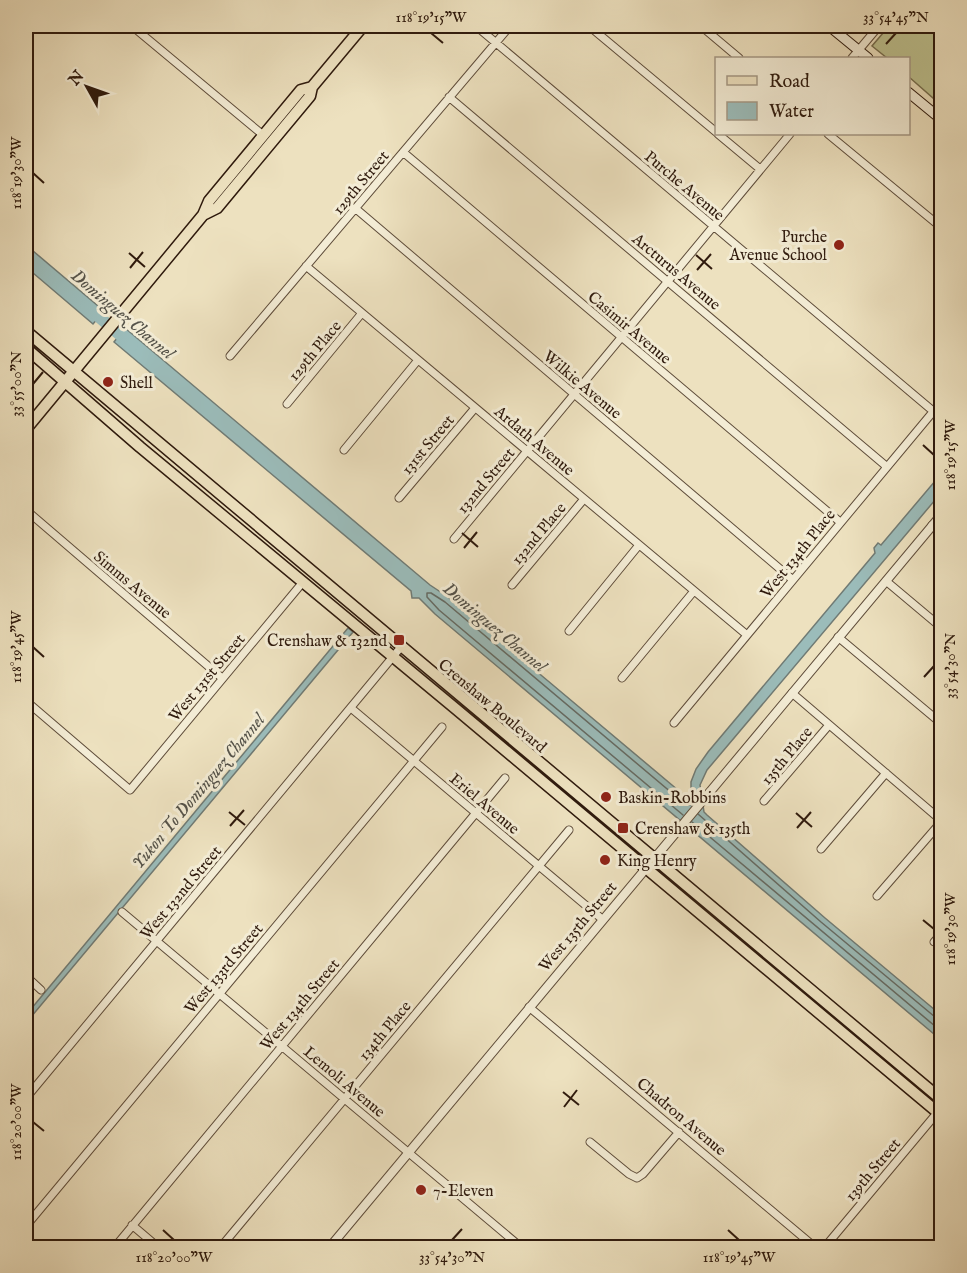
<svg xmlns="http://www.w3.org/2000/svg" width="967" height="1273" viewBox="0 0 967 1273" font-family="'IM FELL English',serif">
<rect width="100%" height="100%" fill="#ede1bf"/>
<filter id="stains"><feTurbulence type="fractalNoise" baseFrequency=".00333" numOctaves="4"/><feColorMatrix values="0 0 0 0 .2 0 0 0 0 .09 0 0 0 0 .02 0 0 0 .5 -.17"/></filter>
<radialGradient id="worn" r=".72"><stop offset=".6" stop-color="#630" stop-opacity="0"/><stop offset="1" stop-color="#630" stop-opacity=".3"/></radialGradient>
<!-- green -->
<path fill="#bdc18f" stroke="#766e4e" stroke-width="1.5" d="M 889,26 L 941,26 L 941,105 L 909,77 L 908,58 L 887,58 L 872,46 Z"/>
<!-- water -->
<path fill="#9bbcba" stroke="#707b75" stroke-width="1.5" d="M 26,245 L 104,311 L 93,324 L 26,267 Z
M 125,328 L 430,585 L 448,597 L 691,801 L 691,782 L 696,769 L 708,752 L 875,553 L 874,548 L 878,543 L 881,545 L 941,474 L 941,493 L 707,770 L 700,785 L 704,812 L 707,815 L 825,918 L 941,1015 L 941,1040 L 435,614 L 419,598 L 412,598 L 411,591 L 114,342 Z
M 348,628 L 353,632 L 26,1023 L 26,1015 Z"/>
<g fill="none" stroke-linecap="round" stroke-linejoin="round">
<!-- shore -->
<path stroke="#656b64" stroke-width="1.5" d="M 698,814 L 821,922 L 935,1017 L 942,1019
M 683,815 L 439,610 L 427,597 L 427,593 L 431,593 L 445,602 L 685,804 L 691,805
M 692,822 L 942,1032"/>
<!-- river -->
<path stroke="#9bbcba" stroke-width="12" d="M 86,306 L 132,345"/>
<!-- minor casing -->
<g stroke="#5e4c3a" stroke-width="9">
<path id="minor" d="M 132,26 L 263,135
M 476,26 L 933,411
M 589,26 L 716,132
M 701,26 L 739,58
M 852,58 L 879,26
M 449,97 L 886,466
M 718,134 L 760,169
M 828,134 L 942,228
M 403,152 L 840,522
M 355,208 L 793,580
M 306,266 L 747,635
M 230,356 L 510,26
M 287,404 L 362,313
M 344,450 L 418,360
M 399,498 L 475,408
M 26,510 L 222,678
M 932,525 L 942,533
M 454,539 L 790,134
M 886,581 L 942,628
M 512,585 L 584,499
M 569,631 L 639,545
M 838,637 L 942,724
M 622,678 L 694,591
M 792,693 L 942,821
M 26,701 L 130,790 L 303,582
M 351,708 L 602,919
M 674,723 L 942,401
M 764,801 L 829,725
M 821,849 L 886,773
M 877,896 L 942,821
M 122,912 L 522,1248
M 934,942 L 942,933
M 26,976 L 41,990
M 529,1007 L 816,1248
M 26,1098 L 401,647
M 590,1142 L 629,1174 L 637,1178 L 643,1174 L 679,1132
M 132,1225 L 159,1248
M 26,1226 L 442,727
M 114,1248 L 505,778
M 220,1248 L 569,830
M 824,1248 L 942,1107"/>
</g>
<!-- tertiary casing -->
<g stroke="#5e4c3a" stroke-width="10">
<path id="tertiary" d="M 329,1248 L 942,514"/>
</g>
<!-- secondary casing -->
<g stroke="#2f1a0d" stroke-width="11">
<path id="secondary" d="M 829,26 L 868,58
M 908,92 L 942,120"/>
</g>
<!-- primary casing -->
<g stroke="#2f1a0d" stroke-width="13">
<path id="primary" d="M 203,215 L 217,208 L 310,96 L 312,87 L 363,26
M 26,331 L 942,1100
M 26,348 L 140,447 L 456,709 L 942,1116
M 26,429 L 203,215 L 209,201 L 301,90 L 312,87"/>
</g>
<!-- minor -->
<use href="#minor" stroke="#f3ecd5" stroke-width="7"/>
<!-- tertiary -->
<use href="#tertiary" stroke="#f3ecd5" stroke-width="8"/>
<!-- secondary -->
<use href="#secondary" stroke="#f3ecd5" stroke-width="9"/>
<!-- primary -->
<use href="#primary" stroke="#ede1bf" stroke-width="10"/>
</g>
<!-- ticks -->
<path fill="none" stroke="#2f1a0d" stroke-width="2" d="M 431,33 L 443,43M 886,44 L 896,33M 33,173 L 44,183M 129,253 L 145,267M 696,255 L 712,269M 130,268 L 143,252M 697,270 L 711,254M 33,384 L 43,372M 923,445 L 934,455M 462,533 L 478,547M 464,548 L 477,532M 33,647 L 44,657M 924,677 L 934,666M 229,812 L 245,825M 796,813 L 812,827M 230,826 L 244,810M 797,828 L 811,812M 923,920 L 934,929M 563,1092 L 579,1105M 564,1107 L 577,1090M 33,1122 L 44,1131M 163,1230 L 174,1240M 728,1230 L 739,1240M 452,1240 L 462,1229"/>
<!-- markers -->
<g fill="#8f2418" stroke="#f3ecd5" stroke-width="2">
<circle cx="839" cy="245" r="6"/>
<circle cx="108" cy="382" r="6"/>
<rect x="393" y="634" width="12" height="12" rx="3"/>
<circle cx="606" cy="797" r="6"/>
<rect x="617" y="822" width="12" height="12" rx="3"/>
<circle cx="605" cy="860" r="6"/>
<circle cx="421" cy="1190" r="6"/>
</g>
<g text-anchor="middle" stroke-width="6" stroke-linejoin="round" paint-order="stroke">
<!-- street labels -->
<g font-size="16" fill="#2f1a0d" stroke="#f3ecd5">
<text transform="translate(360 182) rotate(-50)" y="6">129th Street</text>
<text transform="translate(685 185) rotate(40)" y="6">Purche Avenue</text>
<text transform="translate(677 271) rotate(40)" y="6">Arcturus Avenue</text>
<text transform="translate(630 327) rotate(40)" y="6">Casimir Avenue</text>
<text transform="translate(314 350) rotate(-50)" y="6">129th Place</text>
<text transform="translate(583 384) rotate(40)" y="6">Wilkie Avenue</text>
<text transform="translate(535 440) rotate(40)" y="6">Ardath Avenue</text>
<text transform="translate(427 444) rotate(-50)" y="6">131st Street</text>
<text transform="translate(485 480) rotate(-50)" y="6">132nd Street</text>
<text transform="translate(538 533) rotate(-50)" y="6">132nd Place</text>
<text transform="translate(797 553) rotate(-51)" y="6">West 134th Place</text>
<text transform="translate(133 584) rotate(40)" y="6">Simms Avenue</text>
<text transform="translate(206 677) rotate(-50)" y="6">West 131st Street</text>
<text transform="translate(493 705) rotate(40)" y="6">Crenshaw Boulevard</text>
<text transform="translate(786 755) rotate(-50)" y="6">135th Place</text>
<text transform="translate(485 803) rotate(40)" y="6">Eriel Avenue</text>
<text transform="translate(180 892) rotate(-50)" y="6">West 132nd Street</text>
<text transform="translate(577 926) rotate(-50)" y="6">West 135th Street</text>
<text transform="translate(223 968) rotate(-50)" y="6">West 133rd Street</text>
<text transform="translate(299 1004) rotate(-50)" y="6">West 134th Street</text>
<text transform="translate(384 1030) rotate(-50)" y="6">134th Place</text>
<text transform="translate(345 1081) rotate(40)" y="6">Lemoli Avenue</text>
<text transform="translate(682 1116) rotate(40)" y="6">Chadron Avenue</text>
<text transform="translate(872 1169) rotate(-50)" y="6">139th Street</text>
</g>
<!-- poi labels -->
<g font-size="16" fill="#2f1a0d" stroke="#f3ecd5" text-anchor="start">
<text x="827" y="242" text-anchor="end">Purche<tspan x="827" dy="18">Avenue School</tspan></text>
<text x="120" y="388">Shell</text>
<text x="387" y="646" text-anchor="end">Crenshaw &amp; 132nd</text>
<text x="618" y="803">Baskin-Robbins</text>
<text x="635" y="834">Crenshaw &amp; 135th</text>
<text x="617" y="866">King Henry</text>
<text x="433" y="1196">7-Eleven</text>
</g>
<!-- water labels -->
<g font-size="18" font-style="italic" fill="#55534a" stroke="#f3ecd5">
<text transform="translate(123 314) rotate(40)" y="6">Dominguez Channel</text>
<text transform="translate(495 627) rotate(40)" y="6">Dominguez Channel</text>
<text transform="translate(198 791) rotate(-50)" y="6">Yukon To Dominguez Channel</text>
</g>
</g>
<!-- margin -->
<rect width="967" height="1273" fill="none" stroke="#ede1bf" stroke-width="66"/>
<!-- legend -->
<rect x="715" y="57" width="195" height="78" fill="#f3ecd5" stroke="#a59885" stroke-width="1.5"/>
<rect x="727" y="76" width="30" height="9" fill="#ede1bf" stroke="#a59885" stroke-width="1.5"/>
<text x="769" y="87" font-size="18" fill="#2f1a0d">Road</text>
<rect x="727" y="102" width="30" height="18" fill="#9bbcba" stroke="#a59885" stroke-width="1.5"/>
<text x="769" y="117" font-size="18" fill="#2f1a0d">Water</text>
<!-- north arrow -->
<g transform="translate(87 87) rotate(310)" stroke="#f3ecd5" stroke-width="4.5" paint-order="stroke">
<path d="M0-4.5L10 22L0 15L-10 22Z" fill="#2f1a0d"/>
<text y="-9" font-size="16" font-weight="bold" text-anchor="middle" fill="#2f1a0d">N</text>
</g>
<rect x="33" y="33" width="901" height="1207" fill="none" stroke="#2f1a0d" stroke-width="2"/>
<g font-size="15" text-anchor="middle" fill="#2f1a0d">
<text x="431" y="22">118°19'15"W</text>
<text x="896" y="22">33°54'45"N</text>
<text transform="translate(16 173) rotate(-90)" y="5">118°19'30"W</text>
<text transform="translate(16 384) rotate(-90)" y="5">33°55'00"N</text>
<text transform="translate(950 455) rotate(-90)" y="5">118°19'15"W</text>
<text transform="translate(16 647) rotate(-90)" y="5">118°19'45"W</text>
<text transform="translate(950 666) rotate(-90)" y="5">33°54'30"N</text>
<text transform="translate(950 929) rotate(-90)" y="5">118°19'30"W</text>
<text transform="translate(16 1122) rotate(-90)" y="5">118°20'00"W</text>
<text x="174" y="1262">118°20'00"W</text>
<text x="452" y="1262">33°54'30"N</text>
<text x="739" y="1262">118°19'45"W</text>
</g>
<rect width="100%" height="100%" filter="url(#stains)"/>
<rect width="100%" height="100%" fill="url(#worn)"/>
</svg>
